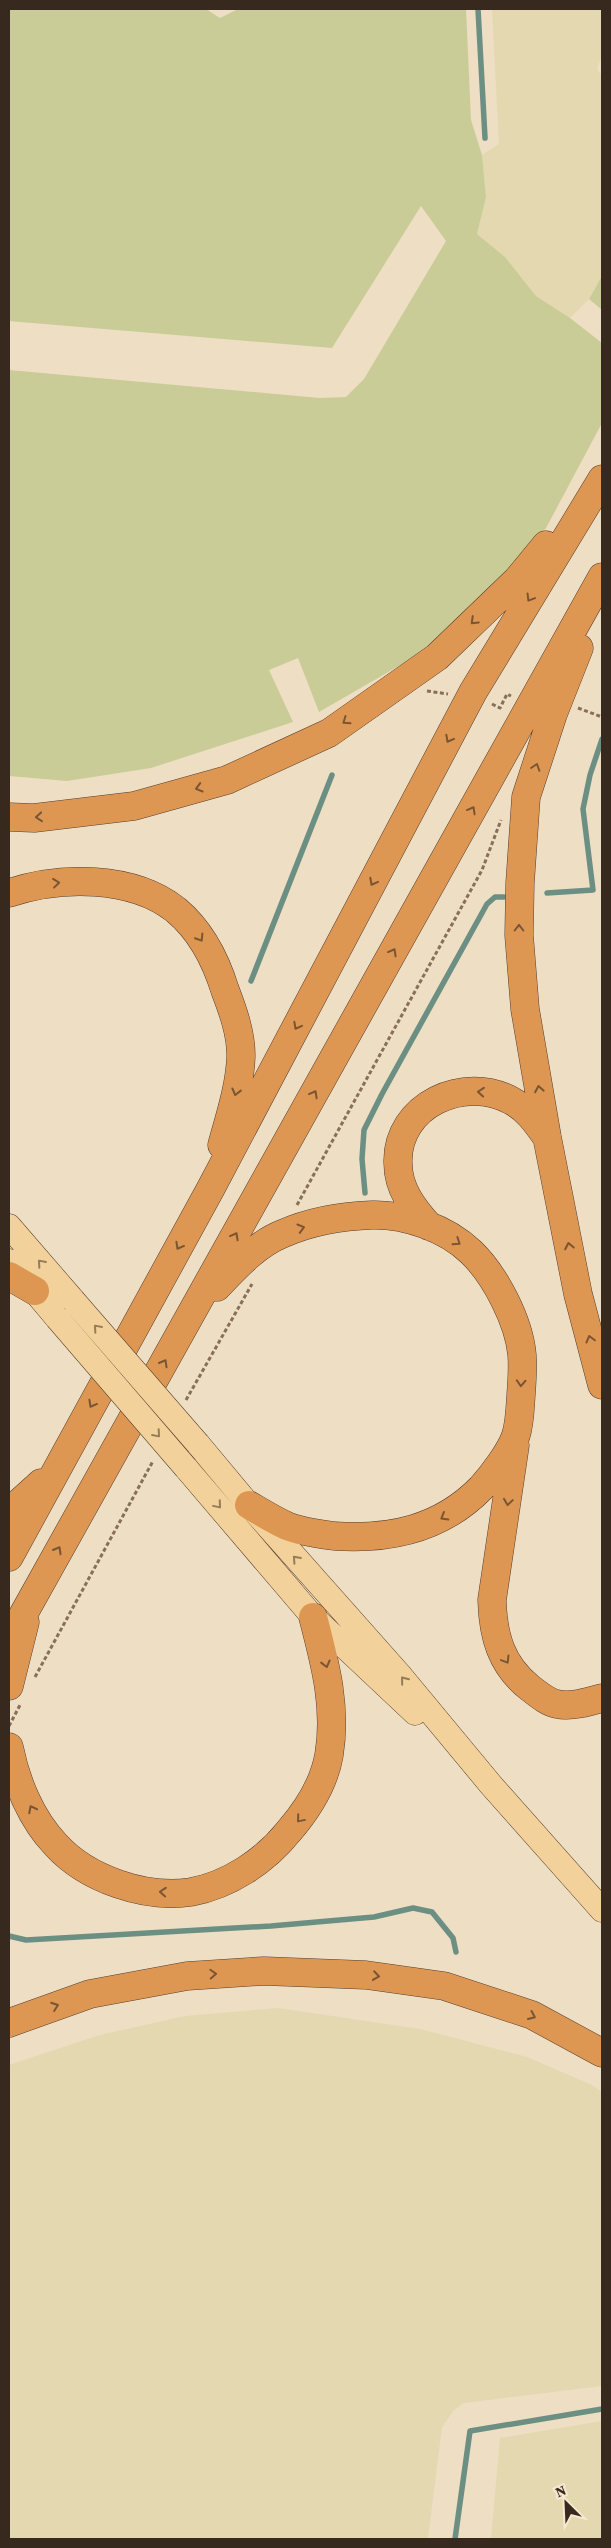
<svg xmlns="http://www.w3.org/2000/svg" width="611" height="2548" viewBox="0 0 611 2548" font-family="'Source Serif 4',serif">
<rect width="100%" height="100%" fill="#eedec3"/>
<!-- farmland -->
<path fill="#e4d8b0" d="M 492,9 L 602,9 L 602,56 L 597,69 L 602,75 L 602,276 L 589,299 L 570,318 L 536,296 L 505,257 L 477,234 L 486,197 L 482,155 L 499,144 Z
M 278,2008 L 420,2029 L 527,2057 L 592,2085 L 602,2092 L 602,2386 L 464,2403 L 454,2410 L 442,2427 L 428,2539 L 9,2539 L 9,2065 L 100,2035 L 185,2016 Z
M 602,2421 L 602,2539 L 491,2539 L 500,2438 Z"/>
<!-- green -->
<path fill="#cacc97" d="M 9,9 L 206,9 L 220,18 L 238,9 L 466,9 L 471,120 L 482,155 L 486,197 L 477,234 L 505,257 L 536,296 L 570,318 L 602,343 L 602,423 L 546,528 L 489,593 L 423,652 L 319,712 L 298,658 L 269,670 L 293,722 L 151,768 L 67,781 L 9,776 L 9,370 L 320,398 L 346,397 L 364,379 L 446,241 L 421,206 L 332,348 L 9,321 Z
M 602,276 L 602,310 L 589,299 Z"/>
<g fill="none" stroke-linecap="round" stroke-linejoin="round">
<!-- stream -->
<path stroke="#6c8f84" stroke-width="5.5" d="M 478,9 L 485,138
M 547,893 L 593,890 L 583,809 L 590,775 L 602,739
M 251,981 L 332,775
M 365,1193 L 362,1159 L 364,1130 L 382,1094 L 487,904 L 495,897 L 504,897
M 9,1936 L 26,1940 L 271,1926 L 374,1917 L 413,1908 L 432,1912 L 453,1938 L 456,1952
M 455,2539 L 470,2431 L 602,2409"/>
<!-- primary casing -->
<g stroke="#563e2e" stroke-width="25">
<path id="primary" d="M 9,1226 L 73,1300
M 9,1261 L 57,1318
M 198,1444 L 249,1505 L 399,1674 L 491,1785 L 602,1910
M 186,1468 L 313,1617 L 415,1713"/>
</g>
<!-- motorway casing -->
<g stroke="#563e2e" stroke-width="29">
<path id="motorway" d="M 579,648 L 553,714 L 526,797 L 520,883 L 519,935 L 525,1009 L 547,1137 L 578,1294 L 602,1385
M 9,817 L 34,818 L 134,806 L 227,780 L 329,733 L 437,657 L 517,580 L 546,545
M 9,893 C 60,876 132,875 176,910 C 200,930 216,961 225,990 C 233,1011 241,1033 241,1056 C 240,1086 230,1116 222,1145
M 429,1226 C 413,1208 398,1189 398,1163 C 396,1105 465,1074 512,1101 C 527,1109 536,1122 546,1136
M 9,1276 L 35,1291
M 217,1287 C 236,1267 257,1244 282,1234 C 309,1222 342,1216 372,1215 C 405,1214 446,1228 471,1252 C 495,1275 519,1321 522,1355 C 523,1368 522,1382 521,1395 C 520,1408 520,1422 516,1435 C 511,1451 492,1476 481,1488 C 441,1529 390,1540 334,1536 C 319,1534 302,1532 287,1526 C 274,1520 261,1512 249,1505
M 515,1445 L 492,1600 C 493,1636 501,1665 530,1688 C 538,1694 547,1702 557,1704 C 571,1707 588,1702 602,1698
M 9,1512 L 41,1483
M 9,1557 L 211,1188 L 473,692 L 602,479
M 9,1640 L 602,577
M 9,1686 L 25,1622
M 9,1747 C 16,1782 31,1819 56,1845 C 87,1879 145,1899 191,1892 C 229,1885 265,1861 289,1831 C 308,1809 324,1784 329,1755 C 337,1707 325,1663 313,1617
M 9,2023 L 90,1994 L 187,1976 L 264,1971 L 366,1975 L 444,1986 L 532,2015 L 602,2053"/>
</g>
<!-- path -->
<path stroke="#886f5a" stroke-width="3" stroke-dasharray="4 2.5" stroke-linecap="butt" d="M 427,691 L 448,694
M 492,704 L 500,708 L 507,694 L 511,696
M 578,708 L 602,717
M 297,1205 L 482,870 L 501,820
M 186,1400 L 252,1284
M 35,1677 L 153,1461
M 9,1726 L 20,1705"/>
<!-- primary -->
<use href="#primary" stroke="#f2d19a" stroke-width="24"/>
<!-- motorway -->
<use href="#motorway" stroke="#de9753" stroke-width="28"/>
<!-- primary-bridge casing -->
<g stroke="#563e2e" stroke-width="25" stroke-linecap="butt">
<path id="primary-bridge" d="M 73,1300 L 198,1444
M 57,1318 L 186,1468"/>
</g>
<!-- primary-bridge -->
<use href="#primary-bridge" stroke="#f2d19a" stroke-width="24"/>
</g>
<!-- one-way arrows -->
<defs><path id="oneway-chevron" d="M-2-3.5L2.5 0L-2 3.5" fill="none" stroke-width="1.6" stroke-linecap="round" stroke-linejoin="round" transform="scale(1.25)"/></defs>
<g stroke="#7a5533">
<use href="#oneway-chevron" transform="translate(530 598) rotate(121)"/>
<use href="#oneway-chevron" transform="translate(474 621) rotate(136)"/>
<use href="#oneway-chevron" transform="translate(346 721) rotate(145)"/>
<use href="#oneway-chevron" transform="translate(449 739) rotate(118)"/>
<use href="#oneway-chevron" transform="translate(536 767) rotate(-72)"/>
<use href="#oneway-chevron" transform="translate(199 788) rotate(164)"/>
<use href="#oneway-chevron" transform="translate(472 810) rotate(-61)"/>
<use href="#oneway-chevron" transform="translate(39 817) rotate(175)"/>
<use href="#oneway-chevron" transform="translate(373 882) rotate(118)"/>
<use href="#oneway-chevron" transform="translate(56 883) rotate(-6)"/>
<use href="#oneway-chevron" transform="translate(519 928) rotate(-90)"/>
<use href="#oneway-chevron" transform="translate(200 938) rotate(58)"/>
<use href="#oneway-chevron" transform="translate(393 952) rotate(-61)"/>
<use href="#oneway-chevron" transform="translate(297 1026) rotate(118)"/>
<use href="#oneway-chevron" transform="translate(539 1089) rotate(-100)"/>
<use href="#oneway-chevron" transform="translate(236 1092) rotate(104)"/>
<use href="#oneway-chevron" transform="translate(481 1092) rotate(-175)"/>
<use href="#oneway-chevron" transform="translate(314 1094) rotate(-61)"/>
<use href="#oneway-chevron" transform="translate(301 1228) rotate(-16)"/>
<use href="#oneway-chevron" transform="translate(235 1236) rotate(-61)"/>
<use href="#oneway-chevron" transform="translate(457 1242) rotate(34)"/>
<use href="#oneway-chevron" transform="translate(179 1246) rotate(119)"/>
<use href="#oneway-chevron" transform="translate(569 1246) rotate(-101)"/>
<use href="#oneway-chevron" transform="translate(590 1339) rotate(-105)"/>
<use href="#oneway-chevron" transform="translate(164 1363) rotate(-60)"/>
<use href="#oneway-chevron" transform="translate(521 1383) rotate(93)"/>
<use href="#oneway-chevron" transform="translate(92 1404) rotate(119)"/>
<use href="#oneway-chevron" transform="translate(508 1502) rotate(98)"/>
<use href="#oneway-chevron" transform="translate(444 1517) rotate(150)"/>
<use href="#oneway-chevron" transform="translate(58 1550) rotate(-60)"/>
<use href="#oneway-chevron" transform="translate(506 1660) rotate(59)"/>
<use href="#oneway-chevron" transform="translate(326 1664) rotate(76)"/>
<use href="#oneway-chevron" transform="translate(32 1809) rotate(-117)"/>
<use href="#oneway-chevron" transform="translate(300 1819) rotate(130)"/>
<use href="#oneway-chevron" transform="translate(163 1892) rotate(-176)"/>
<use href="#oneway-chevron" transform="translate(213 1974) rotate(-3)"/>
<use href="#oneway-chevron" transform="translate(376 1976) rotate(8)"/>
<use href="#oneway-chevron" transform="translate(55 2006) rotate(-20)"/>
<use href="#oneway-chevron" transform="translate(532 2016) rotate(24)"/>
</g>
<g stroke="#957d5c">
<use href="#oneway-chevron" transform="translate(41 1263) rotate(-131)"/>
<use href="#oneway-chevron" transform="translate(97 1328) rotate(-131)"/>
<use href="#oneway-chevron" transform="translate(157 1434) rotate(49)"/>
<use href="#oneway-chevron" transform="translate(218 1505) rotate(50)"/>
<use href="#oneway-chevron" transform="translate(296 1559) rotate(-132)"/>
<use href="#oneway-chevron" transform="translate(404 1680) rotate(-129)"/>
</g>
<!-- border -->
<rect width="611" height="2548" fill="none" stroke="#38291e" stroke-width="20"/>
<!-- north arrow -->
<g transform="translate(566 2503) rotate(336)" stroke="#f6e9d2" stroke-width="4" paint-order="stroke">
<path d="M0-4L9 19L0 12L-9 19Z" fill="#38291e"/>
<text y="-8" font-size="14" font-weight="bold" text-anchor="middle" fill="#38291e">N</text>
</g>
</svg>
